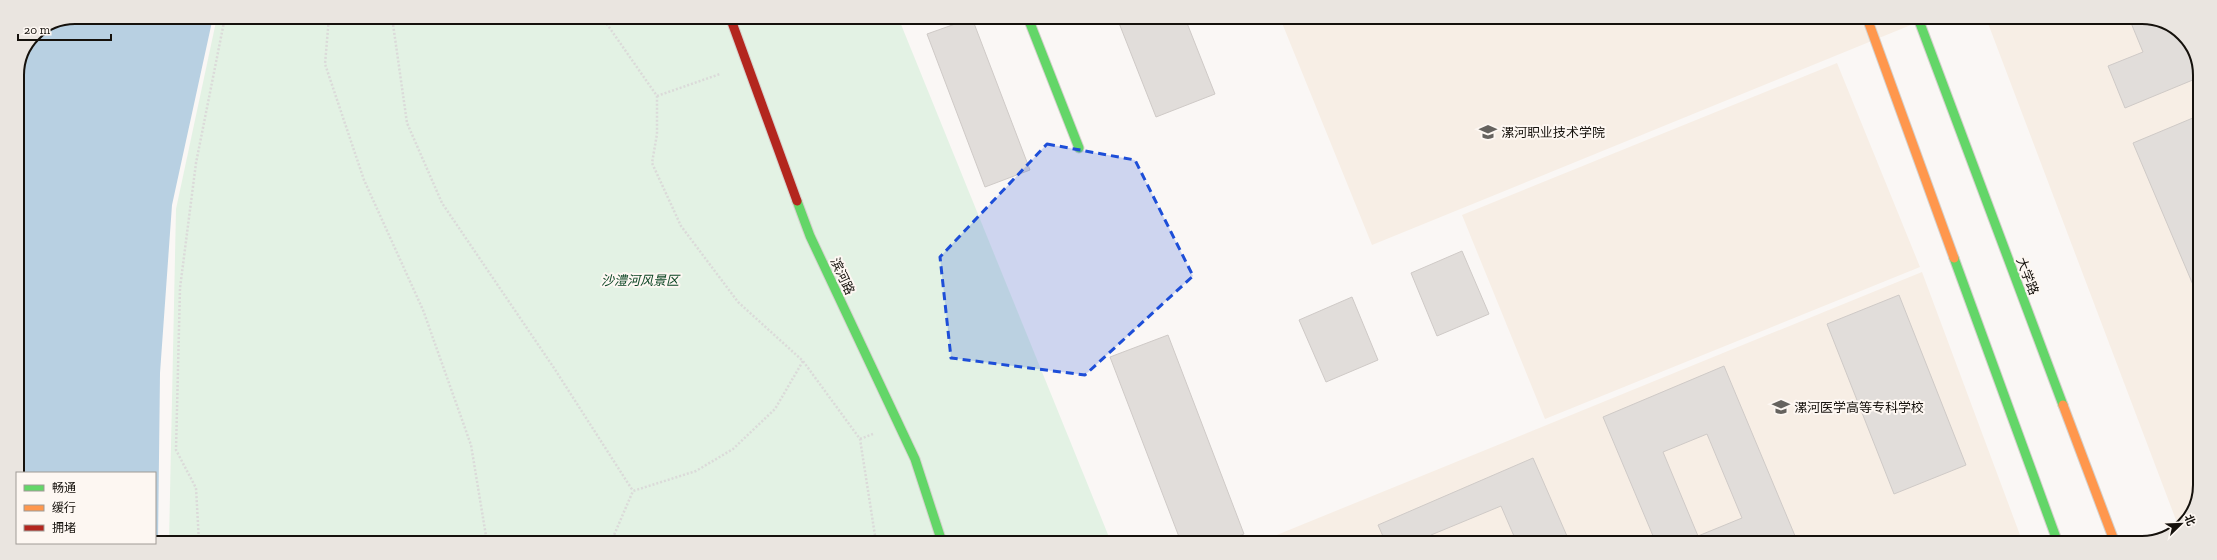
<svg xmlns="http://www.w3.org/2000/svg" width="2217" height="560" viewBox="0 0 2217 560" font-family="'Zilla Slab','Noto Sans SC',serif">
<rect width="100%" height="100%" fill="#faf7f5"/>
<!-- built -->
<path fill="#f7eee5" d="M 1280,18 L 1928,18 L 1372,245 Z
M 1986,18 L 2153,18 L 2185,37 L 2200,71 L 2199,496 L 2179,528 Z
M 1837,63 L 1920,267 L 1545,419 L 1462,215 Z
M 1922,272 L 2023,543 L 1257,543 Z"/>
<!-- green -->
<path fill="#e3f2e4" d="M 217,17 L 898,17 L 1111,542 L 169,542 L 176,209 Z"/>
<!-- water -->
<path fill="#b8d0e2" d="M 75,17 L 213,17 L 172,205 L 160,373 L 158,542 L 155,542 L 155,473 L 17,473 L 17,75 L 34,34 Z"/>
<!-- building -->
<path fill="#e1ddda" stroke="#cfcac7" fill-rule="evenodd" d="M 972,18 L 1030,170 L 985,187 L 927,34 Z
M 1117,18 L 1185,18 L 1215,94 L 1156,117 Z
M 2129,18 L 2153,18 L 2185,37 L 2200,71 L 2200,77 L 2125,108 L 2108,66 L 2143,52 Z
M 2200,115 L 2199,299 L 2133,143 Z
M 1462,251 L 1489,314 L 1437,336 L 1411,273 Z
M 1899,295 L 1966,465 L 1894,494 L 1827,324 Z
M 1352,297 L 1378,360 L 1326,382 L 1299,320 Z
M 1168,335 L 1244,534 L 1221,542 L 1181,542 L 1110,357 Z
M 1724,366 L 1798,543 L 1750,543 L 1748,538 L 1736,543 L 1656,543 L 1603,417 ZM 1707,434 L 1742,518 L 1698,536 L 1663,452 Z
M 1533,458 L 1570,543 L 1517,543 L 1501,506 L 1431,535 L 1434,543 L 1386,543 L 1378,525 Z"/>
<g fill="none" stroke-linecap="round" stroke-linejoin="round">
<!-- fast casing -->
<g stroke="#d5d1cd" stroke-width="11">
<path id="fast" d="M 1028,18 L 1079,148
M 1918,18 L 2063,405
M 797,201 L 810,236 L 915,459 L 942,542
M 1954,258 L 2058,543"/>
</g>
<!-- slow casing -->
<g stroke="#d5d1cd" stroke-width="11">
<path id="slow" d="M 1867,18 L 1954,258
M 2063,405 L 2115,543"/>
</g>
<!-- jam casing -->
<g stroke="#d5d1cd" stroke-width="11">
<path id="jam" d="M 730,17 L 797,201"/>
</g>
<!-- path -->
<path stroke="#dbdad9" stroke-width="2.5" stroke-dasharray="2 2" stroke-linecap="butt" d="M 329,17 L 325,64 L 364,180 L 423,310 L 471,445 L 487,542
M 392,17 L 407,123 L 442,203 L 554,368 L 633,491
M 602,17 L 657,96 L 657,134 L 652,163 L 681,226 L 738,302 L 803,361 L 860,439 L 876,542
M 657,96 L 720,74
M 860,439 L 873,434
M 199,542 L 196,488 L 176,450 L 180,288 L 196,163 L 225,17
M 611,542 L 633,491 L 696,471 L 733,449 L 775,409 L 803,361"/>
<!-- fast -->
<use href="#fast" stroke="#63d668" stroke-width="9"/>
<!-- slow -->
<use href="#slow" stroke="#ff974d" stroke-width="9"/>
<!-- jam -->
<use href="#jam" stroke="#b3261e" stroke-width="9"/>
</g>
<!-- marked area -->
<path fill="#1d4ed8" fill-opacity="0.2" stroke="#1d4ed8" stroke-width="3" stroke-dasharray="8 5" stroke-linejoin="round" d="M 1047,144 L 1135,160 L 1193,276 L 1085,375 L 951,358 L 940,257 Z"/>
<!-- icons -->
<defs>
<g id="university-bare" transform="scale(1.38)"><path d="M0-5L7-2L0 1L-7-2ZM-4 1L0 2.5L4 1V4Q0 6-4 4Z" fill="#65625e" stroke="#fdf7f2" stroke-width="2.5" paint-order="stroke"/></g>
</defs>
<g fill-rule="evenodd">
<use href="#university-bare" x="1488" y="132"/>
<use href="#university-bare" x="1781" y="407"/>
</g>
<g text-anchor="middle" stroke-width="4" stroke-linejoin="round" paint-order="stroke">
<!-- poi labels -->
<g font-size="13" fill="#15110c" stroke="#fdf7f2" text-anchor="start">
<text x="1501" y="137">漯河职业技术学院</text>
<text x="1794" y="412">漯河医学高等专科学校</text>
</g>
<!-- street labels -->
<g font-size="13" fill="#15110c" stroke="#fdf7f2">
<text transform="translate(843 276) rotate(65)" y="5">滨河路</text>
<text transform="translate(2028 276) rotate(69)" y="5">大学路</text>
</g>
<!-- park labels -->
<g font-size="13" font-style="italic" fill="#033f1c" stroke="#fdf7f2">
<text x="640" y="285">沙澧河风景区</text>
</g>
</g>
<!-- crop -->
<path d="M0 0H2217V560H0ZM75 24H2142A51 51 0 0 1 2193 75V485A51 51 0 0 1 2142 536H75A51 51 0 0 1 24 485V75A51 51 0 0 1 75 24Z" fill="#eae5e0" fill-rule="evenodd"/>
<path fill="none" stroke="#15110c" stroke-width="2" d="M75 24H2142A51 51 0 0 1 2193 75V485A51 51 0 0 1 2142 536H75A51 51 0 0 1 24 485V75A51 51 0 0 1 75 24Z"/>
<!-- legend -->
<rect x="16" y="472" width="140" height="72" fill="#fdf7f2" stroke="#a09b96"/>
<rect x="24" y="485" width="20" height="6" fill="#63d668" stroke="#a09b96"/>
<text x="52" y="492" font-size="12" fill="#15110c">畅通</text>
<rect x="24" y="505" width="20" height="6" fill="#ff974d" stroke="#a09b96"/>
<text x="52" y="512" font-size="12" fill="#15110c">缓行</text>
<rect x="24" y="525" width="20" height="6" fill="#b3261e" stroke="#a09b96"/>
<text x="52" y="532" font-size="12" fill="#15110c">拥堵</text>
<!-- north arrow -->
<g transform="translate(2181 524) rotate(67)" stroke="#fdf7f2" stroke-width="3" paint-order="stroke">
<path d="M0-3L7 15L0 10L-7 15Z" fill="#15110c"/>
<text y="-6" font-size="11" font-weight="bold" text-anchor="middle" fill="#15110c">北</text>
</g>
<!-- scale -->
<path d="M18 34v6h93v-6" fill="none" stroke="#15110c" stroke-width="2"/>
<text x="24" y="34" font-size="12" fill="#15110c" stroke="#fdf7f2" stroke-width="3" paint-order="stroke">20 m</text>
</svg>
